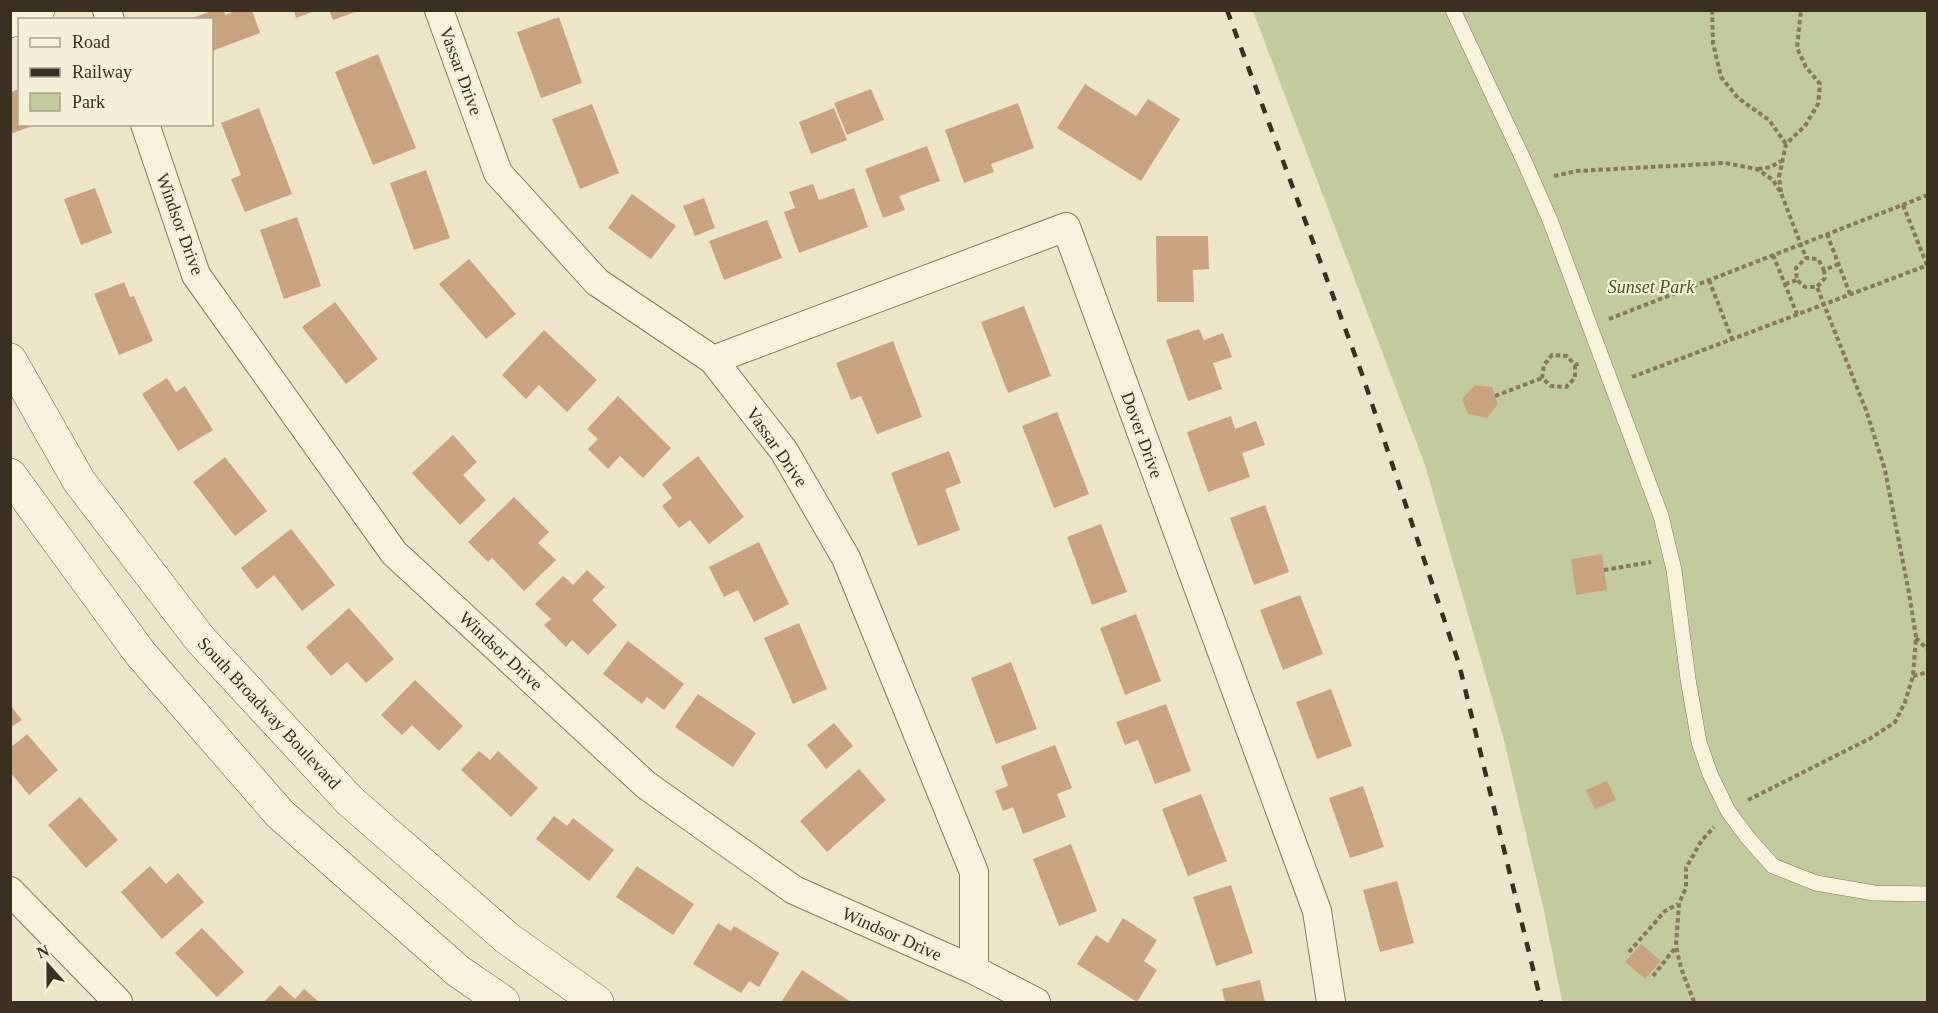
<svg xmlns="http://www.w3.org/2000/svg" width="1938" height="1013" viewBox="0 0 1938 1013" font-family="Georgia,serif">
<rect width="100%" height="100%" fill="#ede5c9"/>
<!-- green -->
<path fill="#c2cb9d" d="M 1253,11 L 1927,11 L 1927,1002 L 1562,1002 L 1544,911 L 1503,736 L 1425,465 Z"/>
<!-- building -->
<path fill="#caa481" d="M 214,10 L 224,10 L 225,15 L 237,10 L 252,10 L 260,33 L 212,51 L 212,20 L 190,19 Z
M 294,10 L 315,10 L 315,11 L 296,18 Z
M 329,10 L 358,10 L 358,11 L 333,20 Z
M 559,17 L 582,83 L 541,98 L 517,32 Z
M 378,54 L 416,148 L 373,165 L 335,72 Z
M 1085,84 L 1136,116 L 1148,99 L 1180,119 L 1141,181 L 1057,128 Z
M 20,89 L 20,124 L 35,125 L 10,134 L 10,92 Z
M 871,89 L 884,120 L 847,135 L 834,103 Z
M 1018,103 L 1034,148 L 991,164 L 994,172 L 964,183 L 945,130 Z
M 592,104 L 619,173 L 580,189 L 552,119 Z
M 259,108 L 292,194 L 245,212 L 231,179 L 241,175 L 221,123 Z
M 834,108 L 847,140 L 811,154 L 799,122 Z
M 927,146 L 940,181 L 899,196 L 905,210 L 883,218 L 865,169 Z
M 426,170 L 450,238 L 414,250 L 390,183 Z
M 813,184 L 819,200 L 854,188 L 868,227 L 799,253 L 784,212 L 795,208 L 789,192 Z
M 95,188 L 112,233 L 81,245 L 64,199 Z
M 632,194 L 676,226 L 651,259 L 608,228 Z
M 704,198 L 715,228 L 695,236 L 683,206 Z
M 297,217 L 321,286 L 284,299 L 260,230 Z
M 767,220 L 782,258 L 724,280 L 709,241 Z
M 1156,236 L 1208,236 L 1209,269 L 1193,270 L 1194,302 L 1157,302 Z
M 469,259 L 516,314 L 486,339 L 439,284 Z
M 124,282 L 130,297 L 134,296 L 153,341 L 119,355 L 94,294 Z
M 335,302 L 378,359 L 346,384 L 302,327 Z
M 1024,306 L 1051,376 L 1008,393 L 981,322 Z
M 1199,329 L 1204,340 L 1223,333 L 1232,357 L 1213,363 L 1222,389 L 1188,401 L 1166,340 Z
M 544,330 L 597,380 L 567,412 L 539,385 L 526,399 L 502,375 Z
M 893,341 L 922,417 L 877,434 L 861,396 L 851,400 L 836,363 Z
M 167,378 L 176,392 L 185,386 L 213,430 L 178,451 L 142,394 Z
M 1475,385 L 1492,387 L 1498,404 L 1487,418 L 1468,414 L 1462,399 Z
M 618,396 L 671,448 L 643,478 L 620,456 L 608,469 L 588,449 L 598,439 L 587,429 Z
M 1057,412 L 1089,494 L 1054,508 L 1022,426 Z
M 1231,416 L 1235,429 L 1256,421 L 1265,445 L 1242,453 L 1250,477 L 1208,492 L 1187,432 Z
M 453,435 L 477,462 L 463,475 L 486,500 L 460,525 L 412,473 Z
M 949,451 L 961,483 L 945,489 L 960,530 L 918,546 L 891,473 Z
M 698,456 L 744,517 L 709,544 L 690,520 L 679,528 L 662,506 L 672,498 L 662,484 Z
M 225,457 L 267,511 L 235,536 L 193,482 Z
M 514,497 L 549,532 L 538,543 L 556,560 L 524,591 L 492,558 L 488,562 L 468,542 Z
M 1265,505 L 1289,572 L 1254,585 L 1230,518 Z
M 1101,524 L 1127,592 L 1092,605 L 1067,537 Z
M 291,529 L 335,585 L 302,611 L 274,575 L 257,589 L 241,568 Z
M 759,542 L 789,604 L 754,622 L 738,590 L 724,597 L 709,567 Z
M 1602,554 L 1607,590 L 1576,595 L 1571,559 Z
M 587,570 L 605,587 L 592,600 L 617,625 L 588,655 L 572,640 L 566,647 L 544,625 L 551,619 L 535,604 L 563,576 L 573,585 Z
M 1300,595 L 1323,654 L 1283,670 L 1260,610 Z
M 349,608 L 394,659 L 366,683 L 347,662 L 331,676 L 306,647 Z
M 1136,614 L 1161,681 L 1125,695 L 1100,628 Z
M 799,623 L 827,689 L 793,704 L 764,638 Z
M 628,641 L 684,684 L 664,710 L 647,697 L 642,704 L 603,674 Z
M 1011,662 L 1037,729 L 996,744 L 971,678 Z
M 415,680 L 463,726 L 439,751 L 412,725 L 402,735 L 381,715 Z
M 1331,689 L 1352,746 L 1317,759 L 1296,702 Z
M 698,694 L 756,733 L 733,767 L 675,727 Z
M 1166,704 L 1191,771 L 1155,784 L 1138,740 L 1125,745 L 1116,722 Z
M 10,705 L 22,720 L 10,728 Z
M 834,723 L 853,746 L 826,769 L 807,745 Z
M 27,734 L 58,770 L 29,795 L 10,772 L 10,748 Z
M 1055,745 L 1072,788 L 1057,794 L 1066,817 L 1023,834 L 1013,807 L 1003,811 L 995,791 L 1008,786 L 1001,766 Z
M 479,751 L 490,760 L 498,751 L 538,788 L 511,817 L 461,770 Z
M 859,769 L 886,800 L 827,852 L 800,821 Z
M 1607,781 L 1616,800 L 1595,809 L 1586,790 Z
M 1363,786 L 1384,847 L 1350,858 L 1329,798 Z
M 1201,794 L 1227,861 L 1188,876 L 1162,809 Z
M 80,797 L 118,840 L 86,868 L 48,825 Z
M 554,816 L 567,826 L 573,818 L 614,850 L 589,881 L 536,839 Z
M 1071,844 L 1097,911 L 1059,926 L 1033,859 Z
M 150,866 L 166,884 L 178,873 L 204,902 L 162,939 L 121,892 Z
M 637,866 L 694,904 L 673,935 L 616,897 Z
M 1397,881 L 1414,943 L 1380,952 L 1363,890 Z
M 1231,885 L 1253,953 L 1216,966 L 1193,897 Z
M 1123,918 L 1157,940 L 1144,961 L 1157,970 L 1137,1002 L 1077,964 L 1096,935 L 1108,943 Z
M 718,923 L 731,931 L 734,926 L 779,953 L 759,987 L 749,981 L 741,993 L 693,964 Z
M 202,928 L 244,972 L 217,997 L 175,953 Z
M 1641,944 L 1661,961 L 1645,979 L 1625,962 Z
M 802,970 L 851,1002 L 781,1002 Z
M 1260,980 L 1265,1002 L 1225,1002 L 1222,989 Z
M 280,985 L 295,999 L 304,989 L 319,1002 L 264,1002 Z"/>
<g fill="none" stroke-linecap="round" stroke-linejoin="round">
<!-- service casing -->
<g stroke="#89785e" stroke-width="16">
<path id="service" d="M 1453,10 L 1525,163 L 1550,220 L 1661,516 L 1674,570 L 1688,679 L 1699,742 L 1710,774 L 1728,811 L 1748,838 L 1773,866 L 1816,883 L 1874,893 L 1928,894"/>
</g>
<!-- minor casing -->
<g stroke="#89785e" stroke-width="30">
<path id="minor" d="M 107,10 L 110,20
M 439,10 L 498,173 L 597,282 L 713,360 L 784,451 L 846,558 L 974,872 L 974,970
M 145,124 L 196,275 L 394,553 L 646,785 L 794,890 L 974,970 L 1036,1002
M 713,360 L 1066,227 L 1317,911 L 1331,1002
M 10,891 L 118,1002"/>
</g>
<!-- tertiary casing -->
<g stroke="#89785e" stroke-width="34">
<path id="tertiary" d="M 10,21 L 38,10"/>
</g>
<!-- secondary casing -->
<g stroke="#6b5941" stroke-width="34">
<path id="secondary" d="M 10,360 L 79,481 L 200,639 L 350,801 L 507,938 L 597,1002
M 10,475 L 140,653 L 280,814 L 458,971 L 503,1002"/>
</g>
<!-- path -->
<path stroke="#89785e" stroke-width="4" stroke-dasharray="4.5 3" stroke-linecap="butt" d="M 1712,10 L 1713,43 L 1721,77 L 1738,98 L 1769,120 L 1786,144
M 1758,169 L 1771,167 L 1781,161
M 1554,176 L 1577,171 L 1725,163 L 1757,169 L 1773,180 L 1781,193 L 1806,258
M 1781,192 L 1779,177 L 1786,144 L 1805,126 L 1818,104 L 1820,84 L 1806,67 L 1797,48 L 1801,10
M 1903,205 L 1927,265
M 1827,234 L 1850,294
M 1773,255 L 1797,314
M 1824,270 L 1825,278 L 1817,287 L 1805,287 L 1797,280 L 1796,268 L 1806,258 L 1818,259 L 1824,270 L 1839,264
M 1709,280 L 1732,339
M 1785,284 L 1797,280
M 1609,319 L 1928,195
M 1575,365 L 1575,378 L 1566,387 L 1551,386 L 1542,378 L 1544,365 L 1552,355 L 1567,356 L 1575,365 L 1580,363
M 1632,377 L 1928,265
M 1495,396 L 1542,378
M 1604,570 L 1651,562
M 1916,638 L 1928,650
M 1913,676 L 1928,672
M 1748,800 L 1871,738 L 1895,722 L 1905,702 L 1913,676 L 1916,637 L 1909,593 L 1885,470 L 1866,410 L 1817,287
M 1629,952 L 1665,911 L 1678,904
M 1653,976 L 1676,947
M 1694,1002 L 1681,968 L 1676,946 L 1679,903 L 1686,888 L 1686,868 L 1702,840 L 1714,827"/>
<!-- service -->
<use href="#service" stroke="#f8f2dc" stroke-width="15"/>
<!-- minor -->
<use href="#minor" stroke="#f8f2dc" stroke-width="28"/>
<!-- tertiary -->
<use href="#tertiary" stroke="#f8f2dc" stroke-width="33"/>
<!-- secondary -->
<use href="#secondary" stroke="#f8f2dc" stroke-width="33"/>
<!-- rail -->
<path stroke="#3a2f21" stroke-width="4.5" stroke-dasharray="10 10" stroke-linecap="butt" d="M 1227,10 L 1362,374 L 1459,664 L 1541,1002"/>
</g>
<g text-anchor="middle" stroke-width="4.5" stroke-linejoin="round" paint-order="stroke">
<!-- street labels -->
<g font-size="18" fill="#3a2f21" stroke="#f5efd8">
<text transform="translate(461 71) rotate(70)" y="6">Vassar Drive</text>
<text transform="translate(180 224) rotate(70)" y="6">Windsor Drive</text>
<text transform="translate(1142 435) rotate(70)" y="6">Dover Drive</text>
<text transform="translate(777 447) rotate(55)" y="6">Vassar Drive</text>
<text transform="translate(501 651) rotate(43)" y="6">Windsor Drive</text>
<text transform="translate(269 713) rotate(47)" y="6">South Broadway Boulevard</text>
<text transform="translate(892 934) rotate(24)" y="6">Windsor Drive</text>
</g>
<!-- park labels -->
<g font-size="18" font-style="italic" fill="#475629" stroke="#f5efd8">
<text x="1651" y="293">Sunset Park</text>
</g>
</g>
<!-- border -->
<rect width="1938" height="1013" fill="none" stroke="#3a2f21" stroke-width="24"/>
<!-- legend -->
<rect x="18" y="18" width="195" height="108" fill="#f5efd8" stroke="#aaa28f" stroke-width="1.5"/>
<rect x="30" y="38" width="30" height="9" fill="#f8f2dc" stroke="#aaa28f" stroke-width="1.5"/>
<text x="72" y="48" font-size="18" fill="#3a2f21">Road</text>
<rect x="30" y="68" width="30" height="9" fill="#3a2f21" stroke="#aaa28f" stroke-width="1.5"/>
<text x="72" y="78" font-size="18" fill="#3a2f21">Railway</text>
<rect x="30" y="93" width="30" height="18" fill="#c2cb9d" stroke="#aaa28f" stroke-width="1.5"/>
<text x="72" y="108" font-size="18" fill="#3a2f21">Park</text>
<!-- north arrow -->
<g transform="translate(48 965) rotate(339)" stroke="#f5efd8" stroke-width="4.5" paint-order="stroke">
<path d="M0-4.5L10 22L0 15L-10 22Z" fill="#3a2f21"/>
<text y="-9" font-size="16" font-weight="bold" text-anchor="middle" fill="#3a2f21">N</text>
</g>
</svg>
